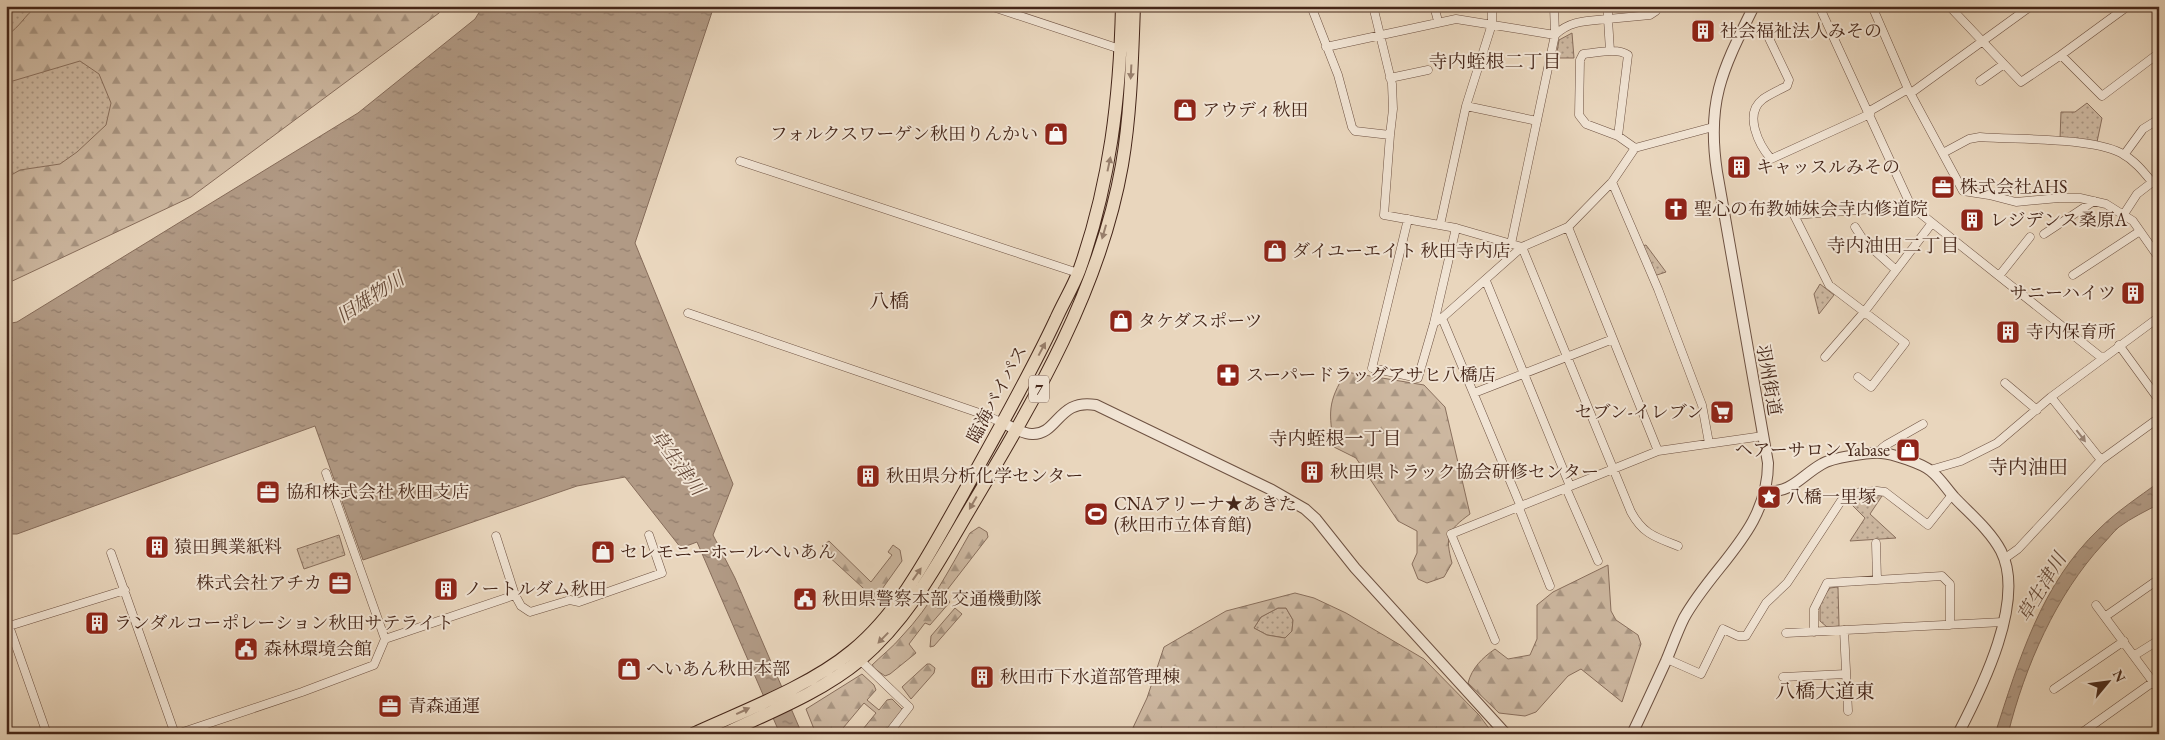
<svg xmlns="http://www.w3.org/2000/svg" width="2165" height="740" viewBox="0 0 2165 740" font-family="'EB Garamond','Noto Serif JP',serif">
<defs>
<pattern id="grass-dots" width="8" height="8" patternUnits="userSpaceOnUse" patternTransform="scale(1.25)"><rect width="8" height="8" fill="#cdb8a1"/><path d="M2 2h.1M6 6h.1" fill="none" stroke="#a89582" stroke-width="1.8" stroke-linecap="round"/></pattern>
<pattern id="forest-firs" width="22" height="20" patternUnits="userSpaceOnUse" patternTransform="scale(1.25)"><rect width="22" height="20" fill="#cdb8a1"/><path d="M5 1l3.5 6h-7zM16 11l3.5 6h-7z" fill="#a89582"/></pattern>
<pattern id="water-ripples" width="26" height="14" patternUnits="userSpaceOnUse" patternTransform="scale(1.25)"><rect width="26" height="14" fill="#b19a85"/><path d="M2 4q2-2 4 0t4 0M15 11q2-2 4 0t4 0" fill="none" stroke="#927d6c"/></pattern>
</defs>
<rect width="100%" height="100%" fill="#e9d6bd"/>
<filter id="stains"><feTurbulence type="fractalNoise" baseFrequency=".004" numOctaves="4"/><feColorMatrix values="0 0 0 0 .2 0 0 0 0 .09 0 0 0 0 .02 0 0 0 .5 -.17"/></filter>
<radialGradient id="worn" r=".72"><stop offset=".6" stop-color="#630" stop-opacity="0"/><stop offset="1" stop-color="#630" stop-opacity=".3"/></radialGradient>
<!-- grass -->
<path fill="url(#grass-dots)" stroke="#896f5d" d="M 6,6 L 106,6 L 131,163 L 6,207 Z
M 1572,33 L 1574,58 L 1556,58 L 1559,40 Z
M 2087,103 L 2102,118 L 2097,142 L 2060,139 L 2061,112 L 2075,112 Z
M 1646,245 L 1666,272 L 1654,276 L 1642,246 Z
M 1820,284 L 1834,295 L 1819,314 L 1814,294 Z
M 1871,495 L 1882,496 L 1870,514 L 1896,538 L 1850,541 L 1865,518 L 1847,500 Z
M 339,535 L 345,555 L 304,569 L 297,549 Z
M 1838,587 L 1839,626 L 1827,627 L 1820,621 L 1820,601 L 1830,588 Z
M 1278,608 L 1286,608 L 1293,620 L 1292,631 L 1285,638 L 1267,635 L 1254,628 L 1261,617 Z"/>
<!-- forest -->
<path fill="url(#forest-firs)" stroke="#896f5d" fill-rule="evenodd" d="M 37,6 L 443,6 L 439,13 L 191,197 L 6,284 L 6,178 L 20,170 L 60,164 L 77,152 L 106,125 L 111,103 L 99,74 L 80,61 L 6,83 L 6,36 C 21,26 24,16 37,6 Z
M 1346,372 L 1424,385 L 1445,407 L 1470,514 C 1447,531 1445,536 1452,563 L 1444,577 L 1427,583 L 1418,579 L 1412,564 L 1417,553 L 1417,531 L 1398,521 L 1356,458 L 1334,447 C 1329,412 1327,403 1346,372 Z
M 979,527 L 987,532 L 988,537 L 944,594 L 950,602 L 930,625 L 925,623 L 909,644 L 916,653 L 890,674 L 885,676 L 871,666 C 881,656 893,647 902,636 C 931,606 950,568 970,533 Z
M 829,541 L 871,582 L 892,555 L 888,552 L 893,545 L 900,550 L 902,561 L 875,599 L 826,554 L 828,552 L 822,546 Z
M 1608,565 L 1611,611 L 1616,620 L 1638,635 L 1641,644 L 1622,702 L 1581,669 L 1568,676 L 1536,712 L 1525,716 L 1499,713 L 1468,683 C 1472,668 1482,658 1495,649 L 1508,659 L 1530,655 L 1537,639 L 1537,605 L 1553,592 Z
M 1295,593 L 1314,598 L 1346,613 L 1424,659 L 1479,715 L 1491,731 L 1489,734 L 1306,734 L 1300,732 L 1297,734 L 1130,734 L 1147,698 L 1164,647 L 1226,611 ZM 1278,608 L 1286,608 L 1293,620 L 1292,631 L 1285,638 L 1267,635 L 1254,628 L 1261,617 Z
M 955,608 L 962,614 L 934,646 L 930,647 L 931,636 Z
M 927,664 L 930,664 L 935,668 L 934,673 L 911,699 L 902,687 Z
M 862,674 L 874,685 L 876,690 L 867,700 L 879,710 L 887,700 L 892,699 L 904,711 L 884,734 L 859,734 L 876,713 L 864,703 L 838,734 L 816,734 L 806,709 Z"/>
<!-- water -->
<path fill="url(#water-ripples)" stroke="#866c5a" d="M 483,6 L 714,6 L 635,243 L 733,484 L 713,535 L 735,578 L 802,734 L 780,734 L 697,542 L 681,548 L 625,477 L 577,486 L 363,560 L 315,426 L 17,534 L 6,534 L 6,324 L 17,322 L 358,113 L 475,19 Z
M 2159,482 L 2159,504 C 2146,511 2131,518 2119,527 C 2113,532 2109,538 2103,544 C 2056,595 2025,666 2008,734 L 1995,734 C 2019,660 2041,584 2099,529 C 2117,511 2139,497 2159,482 Z"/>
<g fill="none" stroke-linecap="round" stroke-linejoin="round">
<!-- minor casing -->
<g stroke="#6e5242" stroke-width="9">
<path id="minor" d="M 990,6 L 1123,50
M 1311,6 L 1338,75 L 1352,127 L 1355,131 L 1390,135 L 1384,215 L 1456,228 L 1522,247
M 1373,6 L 1392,84 L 1393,109 L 1390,135
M 1434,6 L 1438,21
M 1608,6 L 1608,19 L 1650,15 L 1656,11 L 1656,6
M 1819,6 L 1911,206 L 2102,358
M 1872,6 L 1908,89 L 1963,191 L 1989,195 L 2016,202 L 2059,198 L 2080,198 L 2106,204 L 2133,221 L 2159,258
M 1949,6 L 2021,82 L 2061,55 L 2102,96 L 2159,53
M 1765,30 L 1789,80 L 1787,86 C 1779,90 1770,94 1763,99 C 1743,114 1759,145 1771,159 L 1870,114
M 1555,35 C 1570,20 1588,21 1608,19 L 1610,51
M 1326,47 L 1456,19 L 1555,35
M 2061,55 L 2128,6
M 1390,78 L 1428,70
M 1980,81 L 2004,64
M 1911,93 L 2031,6
M 1466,106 L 1537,121
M 1868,112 L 1908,89
M 1618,136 L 1586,124 L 1579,115 L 1580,60 L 1583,54 C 1596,53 1617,47 1628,55 L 1618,136 L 1635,148
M 1943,153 L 1969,139 L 1980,137 C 2018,140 2089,137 2121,153 C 2134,160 2143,171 2152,182
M 2124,155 L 2143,129 L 2159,119
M 740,161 L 1078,273
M 1612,182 L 1658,289 L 1702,405 L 1709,443
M 2124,214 L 2137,194 L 2159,177
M 1408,219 L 1372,368 L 1418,378 L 1434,323 L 1456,228
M 1440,225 L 1466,106 L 1492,24 L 1492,6
M 1568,227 L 1658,451
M 1855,227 L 1864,241 L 1896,270
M 2044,234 L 2094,201
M 1511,244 L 1555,35 L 1554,6
M 1522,247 L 1631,512 C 1643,534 1655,537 1678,546
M 2073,275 L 2140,231
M 1999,276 L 2030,237
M 1486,281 L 1570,486
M 688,313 L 985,415 L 1003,423
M 1442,318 L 1521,507
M 1434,323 L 1442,318 L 1522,247 L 1568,227 L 1612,182 L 1635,148 L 1713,127
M 2119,345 L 2159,400
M 1825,357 L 1865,311 L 1932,223
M 1858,377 L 1871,387 L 1905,343 L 1829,285 L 1794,215 L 1911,206
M 2005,383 L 2037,410
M 1474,393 L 1613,339
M 1882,453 L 1882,448 L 1886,445 L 1923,424
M 2101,460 L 2159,418
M 1930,470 L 1961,461 L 1997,443 L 2051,397 L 2159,317
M 1566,488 L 1598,561
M 1519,508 L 1550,586
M 496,536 L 515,595
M 1876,543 L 1877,580
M 111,553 L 175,734
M 2004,559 L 2018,549 L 2101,460 L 2051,397
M 2096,605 L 2159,690
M 2106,616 L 2159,579
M 9,626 L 47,734
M 6,627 L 125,590
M 1844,630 L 1848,711
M 1814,632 L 1814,609 L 1827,583 L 1942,576 L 1950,584 L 1950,625
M 1786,633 L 2003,622
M 385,639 L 515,595 L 521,606 L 530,612 L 570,600 L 579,602 L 662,573 L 649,535
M 1495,640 L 1451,534 L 1658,451 L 1763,436
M 2135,655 L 2159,640
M 1667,659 L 1701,674 L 1723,629 L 1738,636 L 1746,636 L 1766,603 L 1787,583 L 1799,565 L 1841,501 L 1851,493 L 1877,491 L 1885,492 L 1928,525 L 1952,495
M 860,660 L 909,707 L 888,734
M 1783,677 L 1846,674
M 2054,689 L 2124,641
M 177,734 L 302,692 L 374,665 L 385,639 L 326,473
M 2080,734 L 2153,682"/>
</g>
<!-- tertiary casing -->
<g stroke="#6e5242" stroke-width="12">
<path id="tertiary" d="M 1003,423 C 1012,427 1023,434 1032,434 C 1058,435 1058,398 1096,405 L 1272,490 L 1305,509 L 1316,519 L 1355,568 L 1506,734
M 1766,491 C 1791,494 1802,475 1822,464 C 1831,458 1869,452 1881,453 C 1891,453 1923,464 1931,471 C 1940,478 1946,488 1954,497 C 1969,513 1990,530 2001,551 C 2026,600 1982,688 1958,734
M 1632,734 C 1644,709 1655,685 1666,661 C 1672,647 1677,632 1684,618 C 1714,564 1768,530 1768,463 L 1717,172 C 1706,100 1723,69 1754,6"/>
</g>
<!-- trunk casing -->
<g stroke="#452619" stroke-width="14">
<path id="trunk" d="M 693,734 C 743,711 810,686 852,651 C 902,610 932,548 963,494 C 995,436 1028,379 1056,319 C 1063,303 1073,287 1079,271 C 1110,184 1120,97 1122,6
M 724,734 C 770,712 820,693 860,660 C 909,619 939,561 971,507 C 1035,399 1100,290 1122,165 C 1131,112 1132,59 1134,6"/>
</g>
<!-- minor -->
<use href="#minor" stroke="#f1e4d4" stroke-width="8"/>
<!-- tertiary -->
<use href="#tertiary" stroke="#f1e4d4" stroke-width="10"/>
<!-- trunk -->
<use href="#trunk" stroke="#e9d6bd" stroke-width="12"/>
</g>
<!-- one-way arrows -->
<defs><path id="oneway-solid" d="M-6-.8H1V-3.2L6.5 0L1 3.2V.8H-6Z" transform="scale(1.25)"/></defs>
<g fill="#977e6b">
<use href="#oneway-solid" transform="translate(1131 72) rotate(93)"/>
<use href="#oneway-solid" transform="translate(1109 164) rotate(-78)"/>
<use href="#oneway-solid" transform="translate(1104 232) rotate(106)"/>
<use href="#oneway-solid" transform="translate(1042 349) rotate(-62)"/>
<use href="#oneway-solid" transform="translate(973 503) rotate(120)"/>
<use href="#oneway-solid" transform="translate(917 574) rotate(-55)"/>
<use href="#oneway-solid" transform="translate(883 638) rotate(134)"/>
<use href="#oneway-solid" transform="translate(743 711) rotate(-25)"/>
</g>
<use fill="#9b8576" href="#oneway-solid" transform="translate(2081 436) rotate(52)"/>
<!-- icons -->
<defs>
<g id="building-square" transform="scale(1.25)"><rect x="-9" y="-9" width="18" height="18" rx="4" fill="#8f2418" stroke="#f1e4d4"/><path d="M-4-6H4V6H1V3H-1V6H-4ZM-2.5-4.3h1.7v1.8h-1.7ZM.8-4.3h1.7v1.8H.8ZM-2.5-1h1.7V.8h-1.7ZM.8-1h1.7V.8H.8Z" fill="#fff"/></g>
<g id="shop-square" transform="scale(1.25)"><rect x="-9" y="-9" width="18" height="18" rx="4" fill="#8f2418" stroke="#f1e4d4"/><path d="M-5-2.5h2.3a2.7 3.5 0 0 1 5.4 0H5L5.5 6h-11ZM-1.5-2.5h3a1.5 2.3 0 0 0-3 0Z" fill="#fff"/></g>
<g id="office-square" transform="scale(1.25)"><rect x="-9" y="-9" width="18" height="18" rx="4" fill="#8f2418" stroke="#f1e4d4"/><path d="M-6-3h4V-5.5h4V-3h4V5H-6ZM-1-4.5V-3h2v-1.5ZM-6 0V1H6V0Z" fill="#fff"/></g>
<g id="church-square" transform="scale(1.25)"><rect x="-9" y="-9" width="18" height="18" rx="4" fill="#8f2418" stroke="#f1e4d4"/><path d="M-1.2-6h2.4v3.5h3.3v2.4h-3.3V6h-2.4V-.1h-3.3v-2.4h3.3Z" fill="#fff"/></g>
<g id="pharmacy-square" transform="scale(1.25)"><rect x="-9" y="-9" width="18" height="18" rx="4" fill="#8f2418" stroke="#f1e4d4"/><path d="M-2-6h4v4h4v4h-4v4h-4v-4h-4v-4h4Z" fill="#fff"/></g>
<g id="supermarket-square" transform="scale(1.25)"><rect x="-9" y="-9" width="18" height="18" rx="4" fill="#8f2418" stroke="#f1e4d4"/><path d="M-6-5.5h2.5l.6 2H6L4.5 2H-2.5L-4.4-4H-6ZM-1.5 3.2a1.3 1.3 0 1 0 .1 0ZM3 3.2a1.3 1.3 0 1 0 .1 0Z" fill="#fff"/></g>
<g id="sight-square" transform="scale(1.25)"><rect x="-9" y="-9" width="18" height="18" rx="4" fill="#8f2418" stroke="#f1e4d4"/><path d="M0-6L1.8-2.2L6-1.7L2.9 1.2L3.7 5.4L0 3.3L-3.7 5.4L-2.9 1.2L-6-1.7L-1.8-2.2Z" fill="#fff"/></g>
<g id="stadium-square" transform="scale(1.25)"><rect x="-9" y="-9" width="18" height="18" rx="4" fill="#8f2418" stroke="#f1e4d4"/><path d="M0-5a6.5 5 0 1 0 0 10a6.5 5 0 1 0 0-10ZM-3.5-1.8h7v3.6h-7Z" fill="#fff"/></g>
<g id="civic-square" transform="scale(1.25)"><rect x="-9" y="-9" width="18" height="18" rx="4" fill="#8f2418" stroke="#f1e4d4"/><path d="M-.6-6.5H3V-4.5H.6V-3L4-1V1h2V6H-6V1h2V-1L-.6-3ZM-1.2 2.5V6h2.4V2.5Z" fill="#fff"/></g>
</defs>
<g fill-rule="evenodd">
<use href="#building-square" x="1703" y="31"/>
<use href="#shop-square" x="1185" y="110"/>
<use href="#shop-square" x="1056" y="134"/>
<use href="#building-square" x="1739" y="167"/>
<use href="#office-square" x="1943" y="187"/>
<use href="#church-square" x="1676" y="209"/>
<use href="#building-square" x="1972" y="220"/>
<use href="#shop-square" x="1275" y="251"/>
<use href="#building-square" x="2133" y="293"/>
<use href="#shop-square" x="1121" y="321"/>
<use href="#building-square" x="2008" y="332"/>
<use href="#pharmacy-square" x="1228" y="375"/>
<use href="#supermarket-square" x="1722" y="412"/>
<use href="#shop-square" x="1908" y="450"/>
<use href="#building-square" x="1312" y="472"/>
<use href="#building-square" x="868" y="476"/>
<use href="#office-square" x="268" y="492"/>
<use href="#sight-square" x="1769" y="497"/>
<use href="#stadium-square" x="1096" y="514"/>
<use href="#building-square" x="157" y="547"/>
<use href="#shop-square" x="603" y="552"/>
<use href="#office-square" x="340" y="583"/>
<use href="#building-square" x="446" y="589"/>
<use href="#civic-square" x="805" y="599"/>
<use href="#building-square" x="97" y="623"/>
<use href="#civic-square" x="246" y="649"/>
<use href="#shop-square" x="629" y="669"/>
<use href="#building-square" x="982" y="677"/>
<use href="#office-square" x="390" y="706"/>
</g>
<g text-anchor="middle" stroke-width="4" stroke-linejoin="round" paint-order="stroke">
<!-- shield labels -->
<rect fill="#f1e4d4" stroke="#795f51" stroke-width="1" x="1029" y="375.5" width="20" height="27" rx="4"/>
<g font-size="16" font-weight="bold" fill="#452619">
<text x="1039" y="395">7</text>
</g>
<!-- poi labels -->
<g font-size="18" fill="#452619" stroke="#f1e4d4" text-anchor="start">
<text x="1720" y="37">社会福祉法人みその</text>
<text x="1202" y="116">アウディ秋田</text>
<text x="1038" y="140" text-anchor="end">フォルクスワーゲン秋田りんかい</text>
<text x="1756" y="173">キャッスルみその</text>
<text x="1960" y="193">株式会社AHS</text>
<text x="1694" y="215">聖心の布教姉妹会寺内修道院</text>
<text x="1990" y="226">レジデンス桑原A</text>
<text x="1292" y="257">ダイユーエイト 秋田寺内店</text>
<text x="2116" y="299" text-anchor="end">サニーハイツ</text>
<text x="1138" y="327">タケダスポーツ</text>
<text x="2026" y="338">寺内保育所</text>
<text x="1246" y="381">スーパードラッグアサヒ八橋店</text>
<text x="1704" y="418" text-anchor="end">セブン-イレブン</text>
<text x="1890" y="456" text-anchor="end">ヘアーサロン Yabase</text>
<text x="1330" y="478">秋田県トラック協会研修センター</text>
<text x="886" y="482">秋田県分析化学センター</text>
<text x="286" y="498">協和株式会社 秋田支店</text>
<text x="1786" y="503">八橋一里塚</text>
<text x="1114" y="510">CNAアリーナ★あきた<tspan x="1114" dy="21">(秋田市立体育館)</tspan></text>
<text x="174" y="553">猿田興業紙料</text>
<text x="620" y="558">セレモニーホールへいあん</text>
<text x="322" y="589" text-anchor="end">株式会社アチカ</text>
<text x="464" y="595">ノートルダム秋田</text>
<text x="822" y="605">秋田県警察本部 交通機動隊</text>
<text x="114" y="629">ランダルコーポレーション秋田サテライト</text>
<text x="264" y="655">森林環境会館</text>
<text x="646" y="675">へいあん秋田本部</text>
<text x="1000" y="683">秋田市下水道部管理棟</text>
<text x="408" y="712">青森通運</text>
</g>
<!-- street labels -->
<g font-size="18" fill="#452619" stroke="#f1e4d4">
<text transform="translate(1769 380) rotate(80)" y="6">羽州街道</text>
<text transform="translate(997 394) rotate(-62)" y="6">臨海バイパス</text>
</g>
<!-- neighbourhood labels -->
<g font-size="19" fill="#452619" stroke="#f1e4d4">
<text x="1495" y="68">寺内蛭根二丁目</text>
<text x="1893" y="252">寺内油田二丁目</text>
<text x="1335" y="445">寺内蛭根一丁目</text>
</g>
<!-- water labels -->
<g font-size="19" font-style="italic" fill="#654939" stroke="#f1e4d4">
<text transform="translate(370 297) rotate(-33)" y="7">旧雄物川</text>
<text transform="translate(678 462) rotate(53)" y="7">草生津川</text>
<text transform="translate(2041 587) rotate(-59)" y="7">草生津川</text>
</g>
<!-- quarter labels -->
<g font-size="20" fill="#452619" stroke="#f1e4d4">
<text x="889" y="308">八橋</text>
<text x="2028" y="474">寺内油田</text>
<text x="1825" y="698">八橋大道東</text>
</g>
</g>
<!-- margin -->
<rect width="2165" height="740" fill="none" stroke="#e9d6bd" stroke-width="25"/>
<rect x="8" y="8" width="2150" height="725" fill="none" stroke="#452619" stroke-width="2.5"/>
<rect x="12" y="12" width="2140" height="715" fill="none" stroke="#452619"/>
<!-- north arrow -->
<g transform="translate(2108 682) rotate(61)" stroke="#f1e4d4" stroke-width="4" paint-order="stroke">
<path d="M0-4L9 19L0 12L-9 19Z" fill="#452619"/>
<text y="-8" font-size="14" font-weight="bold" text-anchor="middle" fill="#452619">N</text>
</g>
<rect width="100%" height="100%" filter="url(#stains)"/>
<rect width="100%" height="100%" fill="url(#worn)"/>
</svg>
